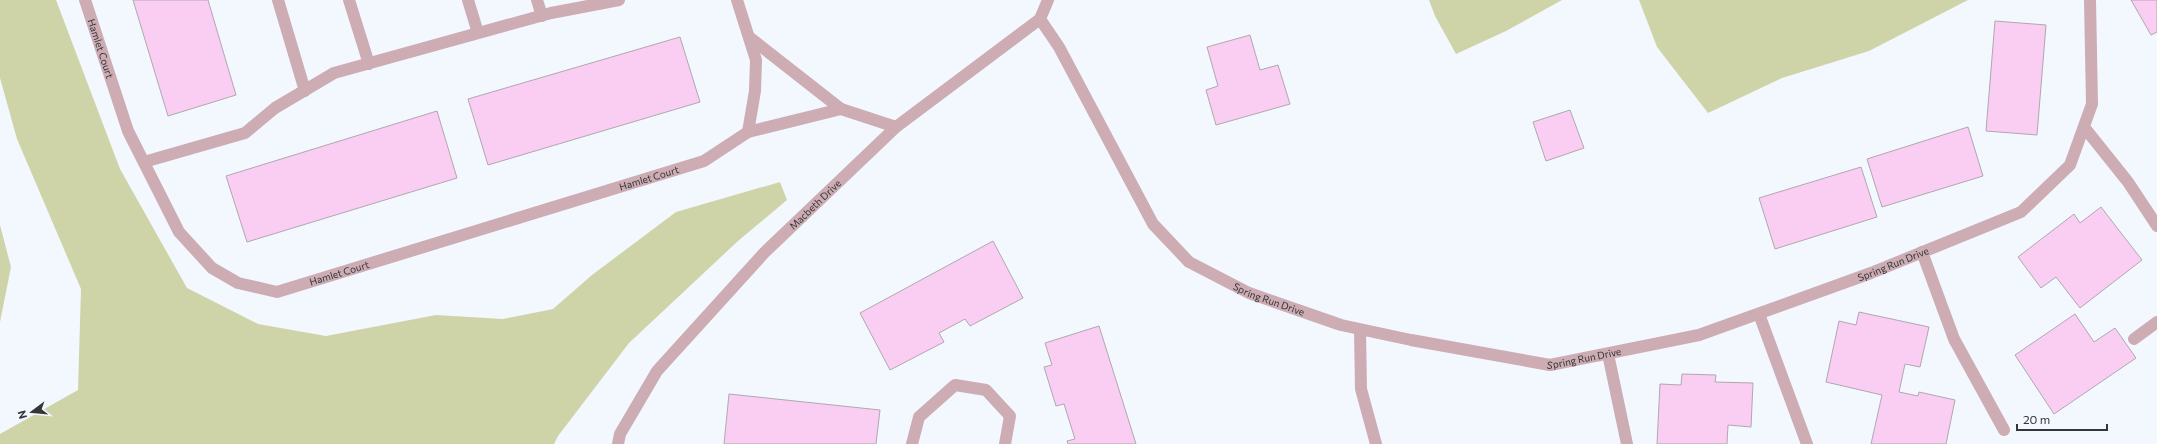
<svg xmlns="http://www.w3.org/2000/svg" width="2157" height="444" viewBox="0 0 2157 444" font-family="Commissioner,sans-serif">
<rect width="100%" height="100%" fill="#f3f7fe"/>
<!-- green -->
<path fill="#cfd4a8" d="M 0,0 L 56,0 L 120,169 L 187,288 L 258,324 L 326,336 L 436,315 L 503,319 L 553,309 L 592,275 L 676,212 L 780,182 L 787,200 L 738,241 L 629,343 L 558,436 L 554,444 L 0,444 L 0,434 L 78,390 L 81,289 L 17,139 L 0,78 Z
M 1429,0 L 1562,0 L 1506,31 L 1456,54 L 1435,16 Z
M 1639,0 L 1968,0 L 1869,51 L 1782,78 L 1708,113 L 1657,47 Z
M 0,225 L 11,267 L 0,322 Z"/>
<!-- building -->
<path fill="#facdf2" stroke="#b0a8ae" d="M 133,0 L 208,0 L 236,95 L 168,116 Z
M 2131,0 L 2157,0 L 2157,32 L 2151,35 Z
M 1995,21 L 2046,25 L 2037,135 L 1986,131 Z
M 1250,35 L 1260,70 L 1278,65 L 1290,104 L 1216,125 L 1206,90 L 1218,86 L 1207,47 Z
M 680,37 L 700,102 L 488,165 L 468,99 Z
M 1570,110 L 1584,148 L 1546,161 L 1533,122 Z
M 437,111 L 457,178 L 247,242 L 226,176 Z
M 1968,127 L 1983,176 L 1882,207 L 1867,159 Z
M 1861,167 L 1877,217 L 1775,249 L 1759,198 Z
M 2101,207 L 2142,260 L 2080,308 L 2056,277 L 2041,288 L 2018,257 L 2074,214 L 2080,223 Z
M 993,241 L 1023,298 L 970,326 L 965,319 L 939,333 L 944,342 L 890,370 L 860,313 Z
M 1859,312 L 1929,327 L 1920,367 L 1905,364 L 1899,392 L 1918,396 L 1919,392 L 1955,400 L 1946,444 L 1871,444 L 1882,395 L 1826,382 L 1839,321 L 1856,325 Z
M 2075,314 L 2094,342 L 2115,328 L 2136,358 L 2054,414 L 2015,355 Z
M 1099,326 L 1136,444 L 1068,444 L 1067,441 L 1075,439 L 1064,404 L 1056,406 L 1044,367 L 1052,365 L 1045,343 Z
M 1682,374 L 1716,375 L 1715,382 L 1753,383 L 1751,427 L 1728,425 L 1727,444 L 1657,444 L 1660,384 L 1681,385 Z
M 729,394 L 880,410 L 876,444 L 724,444 Z"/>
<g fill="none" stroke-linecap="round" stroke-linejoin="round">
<!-- service -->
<path stroke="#cdacb3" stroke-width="12" d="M 278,0 L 305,91
M 349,0 L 369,64
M 468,0 L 478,33
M 537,0 L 542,16
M 2084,127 L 2128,182 L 2157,226
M 144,162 L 245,133 L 275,108 L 334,73 L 551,13 L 619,0
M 1922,252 L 1954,339 L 2004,430
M 1759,314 L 1807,444
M 1360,330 L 1361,389 L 1376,444
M 2134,339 L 2157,322
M 1608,354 L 1627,444"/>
<!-- minor -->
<g stroke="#cdacb3" stroke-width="12">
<path id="s1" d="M 85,0 L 128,131 L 179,232 L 212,268 L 238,283 L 277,292 L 704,161 L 748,132 L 755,91 L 756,60 L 737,0"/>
<path id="s2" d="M 1040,19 L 1059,47 L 1153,224 L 1189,262 L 1249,293 L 1341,325 L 1411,340 L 1550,365 L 1699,335 L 1871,273 L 2021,212 L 2070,165 L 2092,104 L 2090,0"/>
<path d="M 749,37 L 841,109 L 896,127"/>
<path d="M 748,132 L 841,109"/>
<path id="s3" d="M 618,444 L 620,434 L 657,371 L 764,253 L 896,127 L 1040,19 L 1048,0"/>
<path d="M 912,444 L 919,417 L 955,385 L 986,390 L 1010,416 L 1005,444"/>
</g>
</g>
<g text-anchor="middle" stroke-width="4" stroke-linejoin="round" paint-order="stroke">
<!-- street labels -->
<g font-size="10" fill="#343639" stroke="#f3f7fe">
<text dy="4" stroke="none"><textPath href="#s1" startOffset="51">Hamlet Court</textPath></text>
<text dy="4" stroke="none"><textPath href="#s1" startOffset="759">Hamlet Court</textPath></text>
<text dy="4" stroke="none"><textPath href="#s3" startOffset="313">Macbeth Drive</textPath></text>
<text dy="4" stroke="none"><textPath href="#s2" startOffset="1023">Spring Run Drive</textPath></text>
<text dy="4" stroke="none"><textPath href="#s1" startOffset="435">Hamlet Court</textPath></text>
<text dy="4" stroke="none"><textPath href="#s2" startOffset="375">Spring Run Drive</textPath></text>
<text dy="4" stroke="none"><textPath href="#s2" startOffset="699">Spring Run Drive</textPath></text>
</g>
</g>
<!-- north arrow -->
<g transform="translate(32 412) rotate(254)" stroke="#f3f7fe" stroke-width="3" paint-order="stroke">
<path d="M0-3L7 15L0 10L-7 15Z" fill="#343639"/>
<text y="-6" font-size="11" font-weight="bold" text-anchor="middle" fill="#343639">N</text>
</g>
<!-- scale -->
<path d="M2017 424v6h90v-6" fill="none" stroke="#343639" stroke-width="2"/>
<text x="2023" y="424" font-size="12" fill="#343639" stroke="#f3f7fe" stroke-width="3" paint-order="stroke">20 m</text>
</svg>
